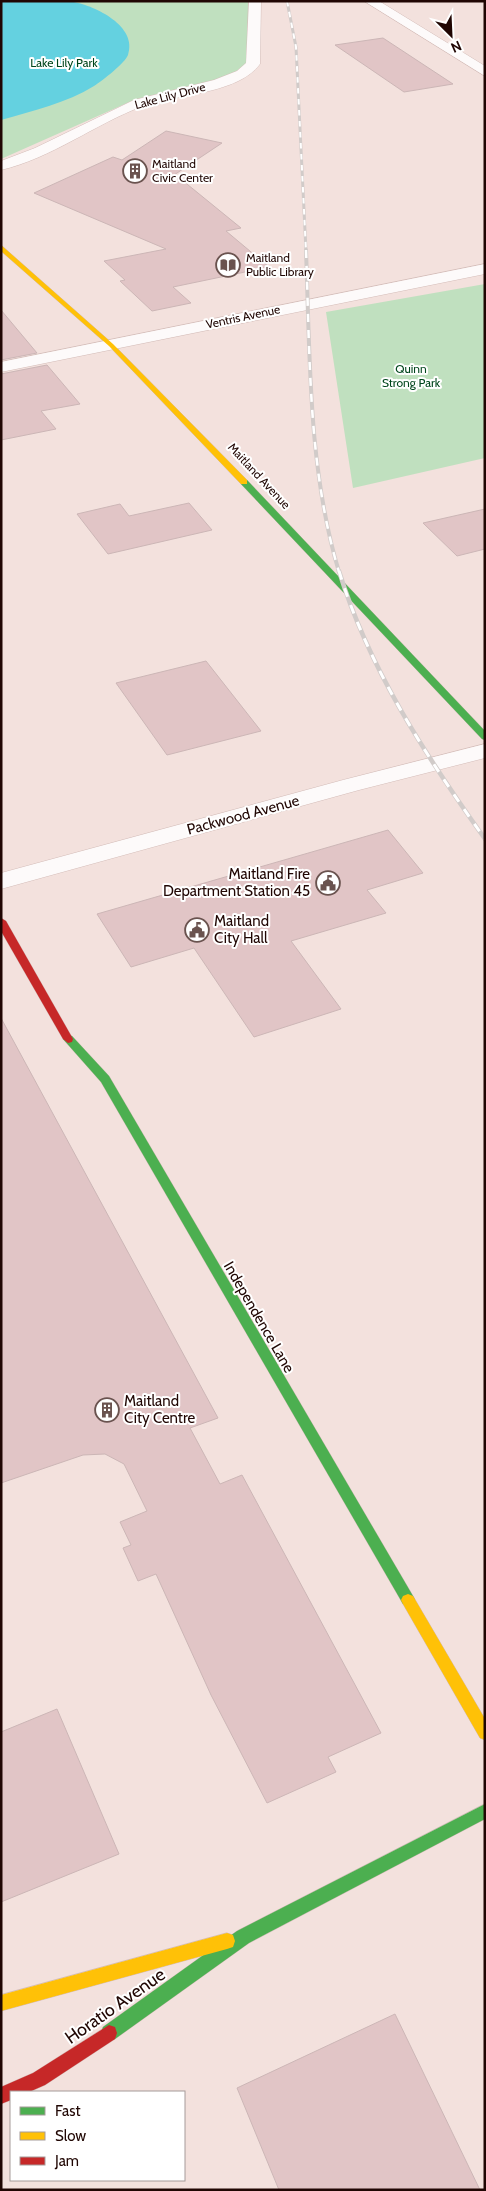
<svg xmlns="http://www.w3.org/2000/svg" width="486" height="2191" viewBox="0 0 486 2191" font-family="Cabin,sans-serif">
<rect width="100%" height="100%" fill="#f3e1dd"/>
<!-- green -->
<path fill="#c0e0bf" d="M 1,1 L 249,1 L 248,63 L 235,72 L 213,82 L 134,100 L 1,159 Z
M 485,284 L 485,458 L 353,488 L 326,312 Z"/>
<!-- water -->
<path fill="#64d1e0" d="M 1,1 C 21,1 56,0 74,2 C 95,6 138,26 128,55 C 125,63 102,81 94,86 C 67,103 32,111 1,120 Z"/>
<!-- building -->
<path fill="#e1c5c6" stroke="#ccb6b6" d="M 383,38 L 453,84 L 404,92 L 335,45 Z
M 166,131 L 222,143 L 171,177 L 182,180 L 241,228 L 226,231 L 269,267 L 173,287 L 191,303 L 152,311 L 120,281 L 125,280 L 104,261 L 166,249 L 34,193 L 113,157 L 122,160 Z
M 1,310 L 37,353 L 1,360 Z
M 47,365 L 80,404 L 41,411 L 56,429 L 1,440 L 1,374 Z
M 189,503 L 212,530 L 108,554 L 77,514 L 120,504 L 129,516 Z
M 485,509 L 485,549 L 457,556 L 423,523 Z
M 206,661 L 261,731 L 167,755 L 116,683 Z
M 388,830 L 423,873 L 367,890 L 386,913 L 291,941 L 341,1009 L 254,1037 L 194,948 L 131,967 L 97,914 Z
M 1,1018 L 218,1418 L 190,1428 L 220,1484 L 242,1475 L 381,1733 L 328,1757 L 336,1772 L 267,1803 L 211,1695 L 156,1574 L 138,1581 L 123,1548 L 131,1545 L 120,1522 L 147,1511 L 124,1464 L 105,1454 L 83,1455 L 1,1483 Z
M 57,1709 L 119,1854 L 1,1902 L 1,1732 Z
M 395,2014 L 480,2190 L 279,2190 L 237,2088 Z"/>
<g fill="none" stroke-linecap="round" stroke-linejoin="round">
<!-- street casing -->
<g stroke="#d4bdb9" stroke-width="1">
<path id="street" d="M 249,1 L 261,1 L 260,64 C 238,94 177,94 143,106 C 95,124 52,158 1,170 L 1,161 L 35,148 L 134,100 L 214,80 L 237,71 L 246,63 Z
M 364,1 L 379,1 L 485,66 L 485,76 Z
M 485,264 L 485,274 L 1,372 L 1,362 Z
M 485,744 L 485,758 L 359,790 L 1,889 L 1,873 L 343,780 Z"/>
</g>
<!-- fast casing -->
<g stroke="#d4bdb9" stroke-width="1">
<path id="fast" d="M 241,480 L 247,480 L 485,731 L 485,740 L 482,739 L 241,484 Z
M 68,1035 L 72,1036 L 109,1076 L 413,1596 L 415,1600 L 413,1604 L 408,1606 L 403,1604 L 101,1082 L 63,1039 Z
M 485,1804 L 485,1819 L 249,1943 L 115,2039 L 109,2041 L 103,2039 L 101,2033 L 103,2027 L 237,1931 Z"/>
</g>
<!-- slow casing -->
<g stroke="#d4bdb9" stroke-width="1">
<path id="slow" d="M 1,245 L 113,344 L 247,480 L 247,484 L 241,484 L 109,346 L 1,251 Z
M 408,1594 L 413,1596 L 485,1719 L 485,1740 L 480,1738 L 403,1604 L 401,1600 L 403,1596 Z
M 227,1933 L 233,1935 L 235,1941 L 233,1947 L 227,1949 L 1,2011 L 1,1995 Z"/>
</g>
<!-- jam casing -->
<g stroke="#d4bdb9" stroke-width="1">
<path id="jam" d="M 1,918 L 6,921 L 73,1039 L 72,1042 L 68,1043 L 63,1039 L 1,931 Z
M 109,2025 L 115,2027 L 117,2033 L 115,2039 L 45,2085 L 29,2092 L 11,2092 L 11,2100 L 1,2104 L 1,2087 L 33,2073 Z"/>
</g>
<!-- street -->
<use href="#street" fill="#fdfafa" fill-rule="evenodd"/>
<!-- fast -->
<use href="#fast" fill="#4caf50" fill-rule="evenodd"/>
<!-- slow -->
<use href="#slow" fill="#ffc107" fill-rule="evenodd"/>
<!-- jam -->
<use href="#jam" fill="#c62828" fill-rule="evenodd"/>
<!-- rail-far2 casing -->
<g stroke="#d1cbc9" stroke-width="3">
<path id="rail-far2" d="M 287,1 L 296,47 L 306,251"/>
</g>
<!-- rail-far1 casing -->
<g stroke="#d1cbc9" stroke-width="4">
<path id="rail-far1" d="M 306,250 C 310,357 308,469 339,572"/>
</g>
<!-- rail casing -->
<g stroke="#d1cbc9" stroke-width="4.5">
<path id="rail" d="M 339,571 C 369,669 426,756 485,839"/>
</g>
<!-- rail-far2 -->
<use href="#rail-far2" stroke="#fff" stroke-width="2" stroke-dasharray="5.5" stroke-linecap="butt"/>
<!-- rail-far1 -->
<use href="#rail-far1" stroke="#fff" stroke-width="2.5" stroke-dasharray="8" stroke-linecap="butt"/>
<!-- rail -->
<use href="#rail" stroke="#fff" stroke-width="3" stroke-dasharray="9" stroke-linecap="butt"/>
</g>
<!-- icons -->
<defs>
<g id="building-ring" transform="scale(1.25)"><circle r="9.5" fill="#fff" stroke="#6a534f" stroke-width="1.5"/><path d="M-4-6H4V6H1V3H-1V6H-4ZM-2.5-4.3h1.7v1.8h-1.7ZM.8-4.3h1.7v1.8H.8ZM-2.5-1h1.7V.8h-1.7ZM.8-1h1.7V.8H.8Z" fill="#6a534f"/></g>
<g id="library-ring" transform="scale(1.25)"><circle r="9.5" fill="#fff" stroke="#6a534f" stroke-width="1.5"/><path d="M-6-4Q-3-5.5-.7-3.5V5Q-3 3-6 4ZM6-4Q3-5.5 .7-3.5V5Q3 3 6 4Z" fill="#6a534f"/></g>
<g id="civic-ring" transform="scale(1.25)"><circle r="9.5" fill="#fff" stroke="#6a534f" stroke-width="1.5"/><path d="M-.6-6.5H3V-4.5H.6V-3L4-1V1h2V6H-6V1h2V-1L-.6-3ZM-1.2 2.5V6h2.4V2.5Z" fill="#6a534f"/></g>
</defs>
<g fill-rule="evenodd">
<use href="#building-ring" x="135" y="171"/>
<use href="#library-ring" x="228" y="265"/>
<use href="#civic-ring" x="328" y="883"/>
<use href="#civic-ring" x="197" y="930"/>
<use href="#building-ring" x="107" y="1410"/>
</g>
<g text-anchor="middle" stroke-width="4" stroke-linejoin="round" paint-order="stroke">
<!-- far-park labels -->
<g font-size="12" fill="#00461c" stroke="#fff">
<text x="64" y="67">Lake Lily Park</text>
<text x="411" y="373">Quinn<tspan x="411" dy="14">Strong Park</tspan></text>
</g>
<!-- far-street labels -->
<g font-size="12" fill="#200603" stroke="#fff">
<text transform="translate(170 96) rotate(-15)" y="4">Lake Lily Drive</text>
<text transform="translate(243 317) rotate(-12)" y="4">Ventris Avenue</text>
<text transform="translate(259 476) rotate(47)" y="4">Maitland Avenue</text>
</g>
<!-- far-poi labels -->
<g font-size="12" fill="#200603" stroke="#fff" text-anchor="start">
<text x="152" y="168">Maitland<tspan x="152" dy="14">Civic Center</tspan></text>
<text x="246" y="262">Maitland<tspan x="246" dy="14">Public Library</tspan></text>
</g>
<!-- street labels -->
<g font-size="15" fill="#200603" stroke="#fff">
<text transform="translate(243 815) rotate(-15)" y="5">Packwood Avenue</text>
<text transform="translate(259 1317) rotate(60)" y="5">Independence Lane</text>
</g>
<!-- poi labels -->
<g font-size="15" fill="#200603" stroke="#fff" text-anchor="start">
<text x="310" y="879" text-anchor="end">Maitland Fire<tspan x="310" dy="17">Department Station 45</tspan></text>
<text x="214" y="926">Maitland<tspan x="214" dy="17">City Hall</tspan></text>
<text x="124" y="1406">Maitland<tspan x="124" dy="17">City Centre</tspan></text>
</g>
<!-- near-street labels -->
<g font-size="18" fill="#200603" stroke="#fff">
<text transform="translate(115 2006) rotate(-35)" y="6">Horatio Avenue</text>
</g>
</g>
<!-- border -->
<rect width="486" height="2191" fill="none" stroke="#200603" stroke-width="5"/>
<!-- legend -->
<rect x="10" y="2091" width="175" height="90" fill="#ffffff" stroke="#a69b9a"/>
<rect x="20" y="2107" width="25" height="8" fill="#4caf50" stroke="#a69b9a"/>
<text x="55" y="2116" font-size="15" fill="#200603">Fast</text>
<rect x="20" y="2132" width="25" height="8" fill="#ffc107" stroke="#a69b9a"/>
<text x="55" y="2141" font-size="15" fill="#200603">Slow</text>
<rect x="20" y="2157" width="25" height="8" fill="#c62828" stroke="#a69b9a"/>
<text x="55" y="2166" font-size="15" fill="#200603">Jam</text>
<!-- north arrow -->
<g transform="translate(451 35) rotate(156)" stroke="#ffffff" stroke-width="4" paint-order="stroke">
<path d="M0-4L9 19L0 12L-9 19Z" fill="#200603"/>
<text y="-8" font-size="14" font-weight="bold" text-anchor="middle" fill="#200603">N</text>
</g>
</svg>
